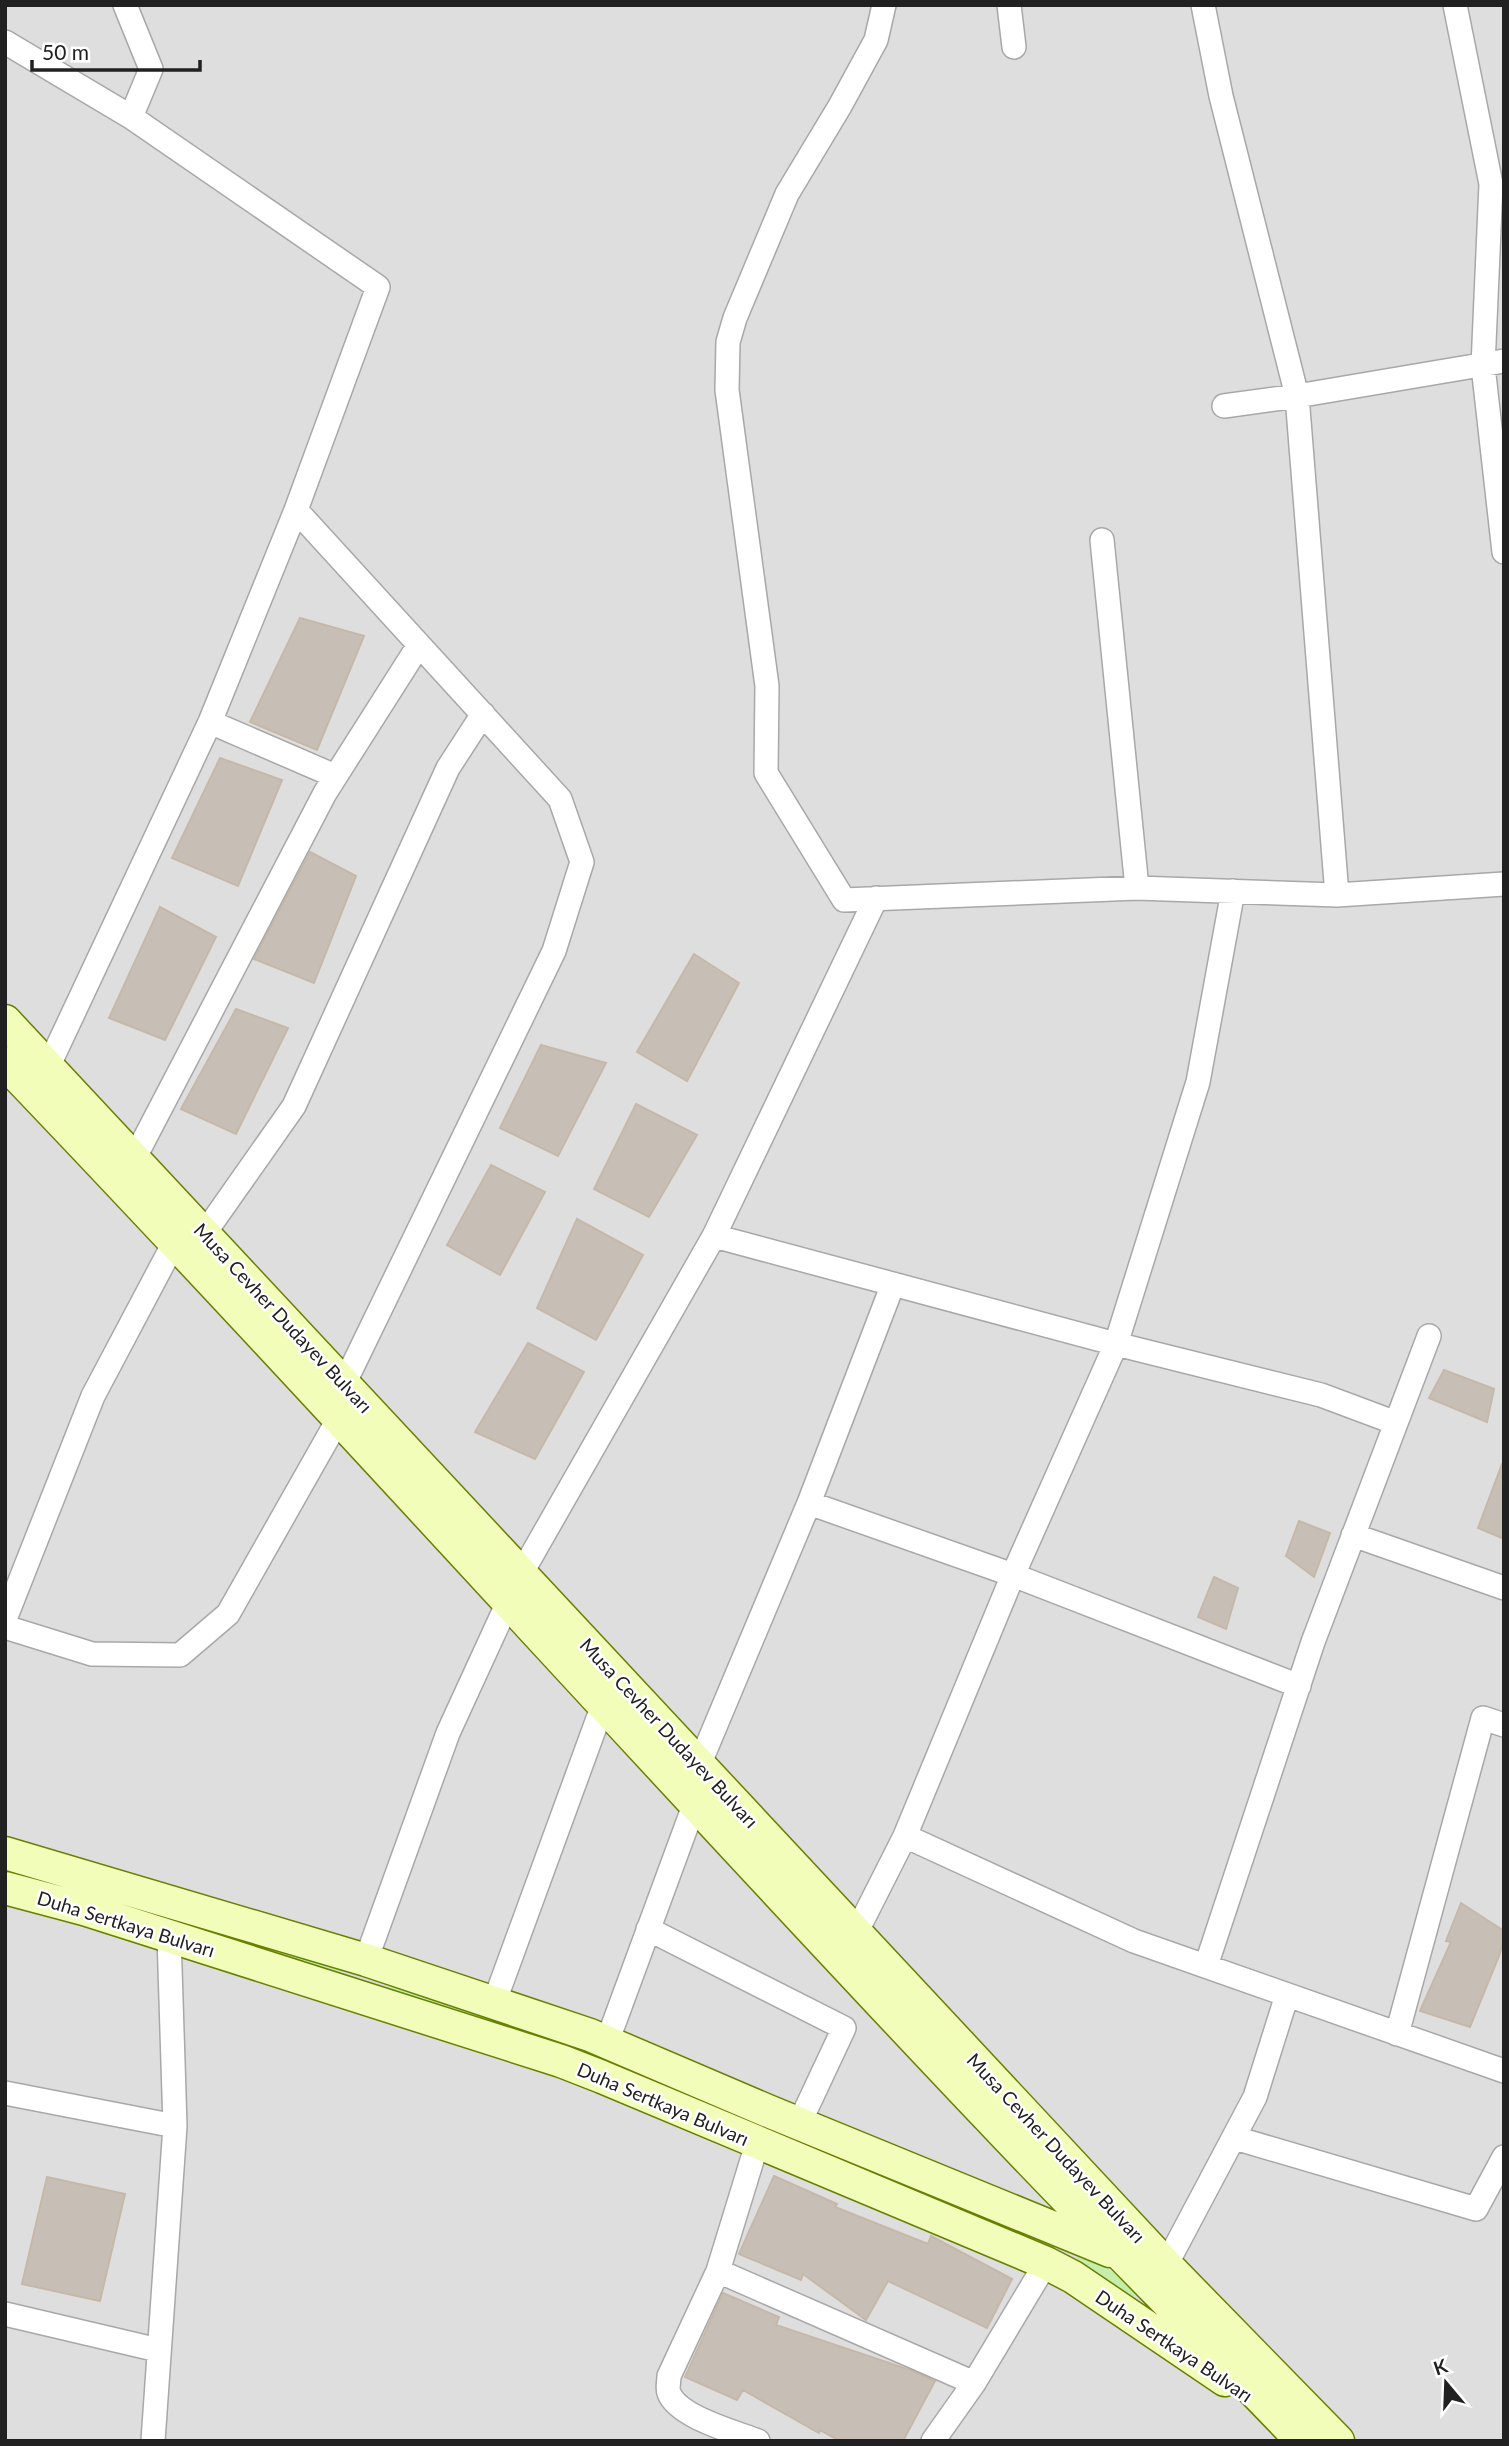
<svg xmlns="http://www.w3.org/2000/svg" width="1509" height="2446" viewBox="0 0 1509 2446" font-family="Lato,sans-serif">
<rect width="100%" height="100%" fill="#f2efe7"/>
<!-- residential -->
<path fill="#dfdede" d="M 5,5 L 1504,5 L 1504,2441 L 5,2441 Z"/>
<!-- grass -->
<path fill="#c5eeab" d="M 5,1868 L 343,1969 L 342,1976 L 5,1873 Z
M 388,1985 L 578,2047 L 751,2119 L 748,2125 L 388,1991 Z
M 778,2130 L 1054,2241 L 1053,2246 L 776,2136 Z
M 1080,2253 L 1133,2283 L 1138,2291 L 1133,2297 L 1128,2296 L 1077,2264 L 1077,2255 Z"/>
<!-- building -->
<path fill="#c7bfb6" stroke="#c5b8a8" stroke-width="2" d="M 300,618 L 364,636 L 317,750 L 250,722 Z
M 220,758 L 282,780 L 238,886 L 172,858 Z
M 310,852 L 356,876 L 314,983 L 254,959 Z
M 160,907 L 216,937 L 165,1040 L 109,1018 Z
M 694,954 L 739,983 L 687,1081 L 637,1052 Z
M 236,1009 L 288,1028 L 236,1134 L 181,1109 Z
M 541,1045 L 606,1063 L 558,1156 L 500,1128 Z
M 636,1104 L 697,1135 L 649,1217 L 594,1189 Z
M 491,1165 L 545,1192 L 500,1275 L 447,1245 Z
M 577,1219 L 643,1255 L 596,1340 L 537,1308 Z
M 528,1343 L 584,1372 L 535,1459 L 475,1432 Z
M 1444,1370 L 1494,1389 L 1487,1422 L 1429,1398 Z
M 1502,1464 L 1504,1464 L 1504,1539 L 1478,1528 Z
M 1299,1521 L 1330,1533 L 1314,1577 L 1286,1556 Z
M 1214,1577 L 1238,1588 L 1226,1629 L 1198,1617 Z
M 1461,1903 L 1504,1931 L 1504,1940 L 1499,1956 L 1470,2027 L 1420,2011 L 1451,1942 L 1446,1941 Z
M 774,2176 L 837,2204 L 835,2207 L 928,2244 L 931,2236 L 1012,2279 L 987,2328 L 888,2281 L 866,2320 L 803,2274 L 801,2280 L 739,2254 Z
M 47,2177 L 125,2194 L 100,2301 L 22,2284 Z
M 723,2293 L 779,2317 L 776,2325 L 910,2370 L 935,2381 L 903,2441 L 840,2441 L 820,2430 L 819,2433 L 743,2390 L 737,2400 L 685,2377 Z"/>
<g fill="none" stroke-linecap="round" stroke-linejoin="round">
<!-- minor casing -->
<g stroke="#a8a8a8" stroke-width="26">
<path id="minor" d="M 125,5 L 151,69 L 131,117
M 884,5 L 876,40 L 840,106 L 787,194 L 735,318 L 728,342 L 727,390 L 767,686 L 766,773 L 844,900 L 1137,888 L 1337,895 L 1504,884
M 1009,5 L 1014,47
M 1203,5 L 1221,96 L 1297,396 L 1337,895
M 1455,5 L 1491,184 L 1483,366 L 1504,552
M 5,42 L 131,117 L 378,287 L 296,510 L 210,722 L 48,1067
M 1224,406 L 1297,396 L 1504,361
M 296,510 L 560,799 L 582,862 L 554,951 L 344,1384
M 1102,540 L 1137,888
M 210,722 L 335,776
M 134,1159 L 325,793 L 419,645
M 204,1234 L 294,1106 L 448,768 L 483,714
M 714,1236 L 1116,1344 L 1321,1395 L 1396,1423
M 809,1503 L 1013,1575 L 1299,1686
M 1353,1535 L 1504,1588
M 5,1619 L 93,1396 L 175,1241
M 5,1627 L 92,1654 L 180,1655 L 228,1614 L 339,1418
M 699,1765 L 809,1503 L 893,1284
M 905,1836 L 1134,1941 L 1504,2071
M 648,1929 L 844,2028 L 799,2124
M 856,1933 L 905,1836 L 1013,1575 L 1116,1344 L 1198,1082 L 1233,891
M 366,1960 L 448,1733 L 521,1574 L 714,1236 L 876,898
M 1206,1966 L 1313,1642 L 1429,1336
M 494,2003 L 603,1705
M 1397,2034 L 1483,1718 L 1504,1725
M 607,2042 L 695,1803
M 5,2093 L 175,2126
M 1235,2138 L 1476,2209 L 1504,2157
M 757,2144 L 718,2271 L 669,2376 C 669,2382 667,2388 669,2393 C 678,2417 735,2432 758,2441
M 1166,2265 L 1255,2097 L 1287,1995
M 718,2271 L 974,2383
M 5,2314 L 158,2350
M 153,2441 L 175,2126 L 169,1936
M 933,2441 L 974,2383 L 1046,2263"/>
</g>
<!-- secondary casing -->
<g stroke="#668000" stroke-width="35">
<path id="secondary" d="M 5,1021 L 1166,2265 L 1338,2441
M 5,1063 C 338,1411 659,1771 991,2120 C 1093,2228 1199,2333 1302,2441
M 5,1853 L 366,1960 L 590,2035 L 768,2111 L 1110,2251
M 5,1888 L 84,1909 L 561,2061 L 602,2077 L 1046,2263 L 1073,2277 L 1225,2380"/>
</g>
<!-- minor -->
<use href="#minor" stroke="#fff" stroke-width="23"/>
<!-- secondary -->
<use href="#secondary" stroke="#f3fdba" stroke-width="32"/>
</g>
<g text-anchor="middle" stroke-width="5" stroke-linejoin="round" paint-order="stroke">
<!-- street labels -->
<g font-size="19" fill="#212121" stroke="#fff">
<text transform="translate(283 1318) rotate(47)" y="7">Musa Cevher Dudayev Bulvarı</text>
<text transform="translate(669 1733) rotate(47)" y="7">Musa Cevher Dudayev Bulvarı</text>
<text transform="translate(126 1924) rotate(17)" y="7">Duha Sertkaya Bulvarı</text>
<text transform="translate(663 2104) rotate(23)" y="7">Duha Sertkaya Bulvarı</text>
<text transform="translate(1056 2148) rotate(47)" y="7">Musa Cevher Dudayev Bulvarı</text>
<text transform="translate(1174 2346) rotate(34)" y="7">Duha Sertkaya Bulvarı</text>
</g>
</g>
<!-- border -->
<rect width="1509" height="2446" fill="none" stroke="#212121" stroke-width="14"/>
<!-- north arrow -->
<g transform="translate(1446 2383) rotate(341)" stroke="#ffffff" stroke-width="5" paint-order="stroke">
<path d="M0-5L12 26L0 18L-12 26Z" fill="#212121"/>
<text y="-10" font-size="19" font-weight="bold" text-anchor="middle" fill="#212121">K</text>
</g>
<!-- scale -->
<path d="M32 60v10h168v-10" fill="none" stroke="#212121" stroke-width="3.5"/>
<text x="42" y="60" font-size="21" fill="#212121" stroke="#ffffff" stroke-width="5" paint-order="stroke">50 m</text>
</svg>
